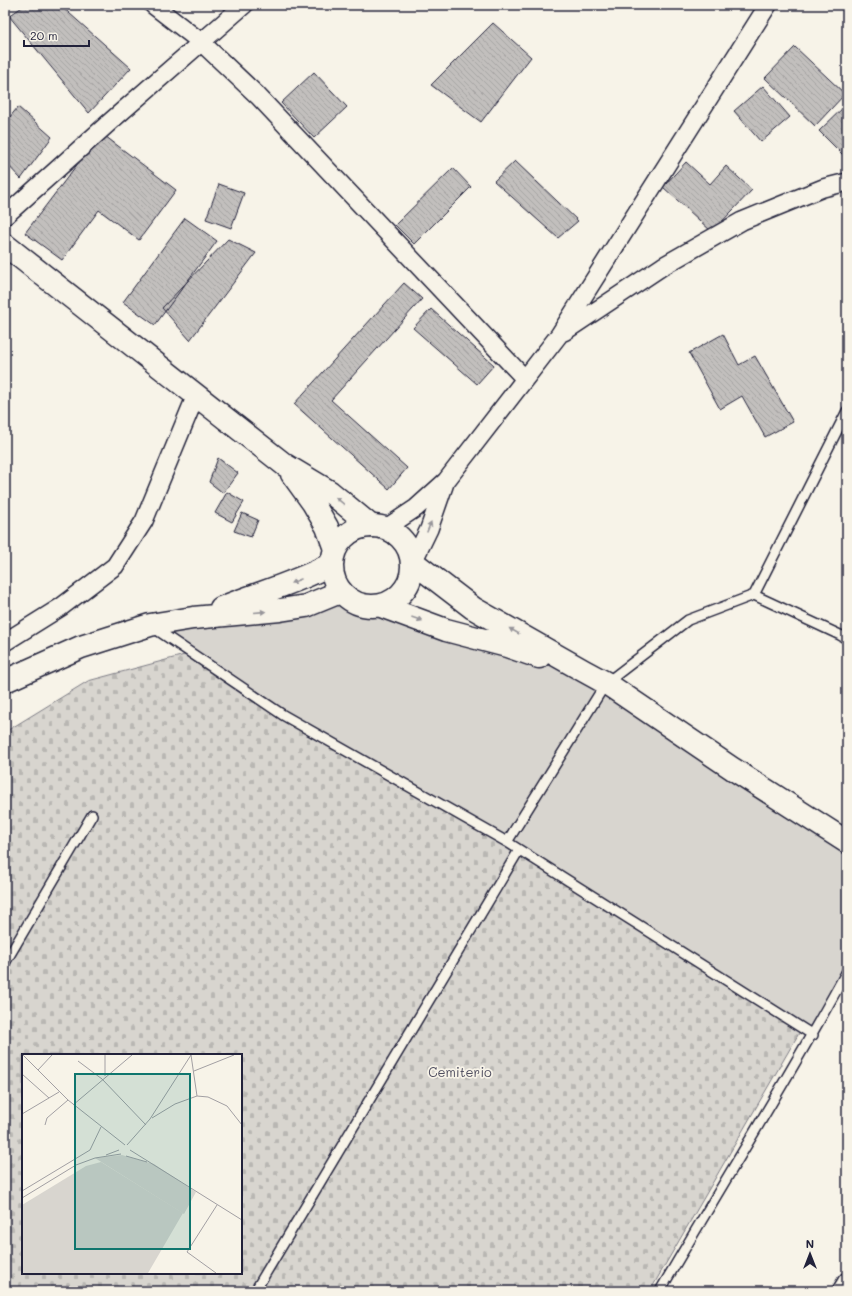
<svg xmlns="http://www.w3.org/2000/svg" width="852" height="1296" viewBox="0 0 852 1296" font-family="Mali,sans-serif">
<defs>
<pattern id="cemetery-stones" width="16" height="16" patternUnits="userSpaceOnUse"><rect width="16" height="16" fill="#d8d5cf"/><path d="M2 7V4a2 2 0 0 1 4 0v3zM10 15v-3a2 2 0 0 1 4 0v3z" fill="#b9b7b3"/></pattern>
<pattern id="building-back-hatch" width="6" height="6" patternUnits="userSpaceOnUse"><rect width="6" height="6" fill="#c2bfbd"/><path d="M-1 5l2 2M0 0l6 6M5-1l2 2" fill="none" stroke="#a6a4a3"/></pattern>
</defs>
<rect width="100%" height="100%" fill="#f7f3e8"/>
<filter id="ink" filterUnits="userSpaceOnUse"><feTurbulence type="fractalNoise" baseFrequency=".025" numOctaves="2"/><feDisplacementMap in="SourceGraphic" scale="8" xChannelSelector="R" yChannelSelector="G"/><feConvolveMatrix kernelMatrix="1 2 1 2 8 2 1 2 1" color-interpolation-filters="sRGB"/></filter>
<g filter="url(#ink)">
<!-- grass -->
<path fill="#d8d5cf" stroke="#7d7c85" d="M 340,592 C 355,605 361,607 381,606 L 584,671 L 847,842 L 847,971 L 813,1035 L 283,715 L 150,625 Z"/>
<!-- cemetery -->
<path fill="url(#cemetery-stones)" stroke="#7d7c85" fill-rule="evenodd" d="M 192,653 L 283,715 L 507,842 L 802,1028 L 650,1291 L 5,1291 L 5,732 L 88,681 ZM 23,1055 L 241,1055 L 241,1273 L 23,1273 Z"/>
<!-- building -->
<path fill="url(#building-back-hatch)" stroke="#22223b" d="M 25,5 L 60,5 L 131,68 L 89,113 L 9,16 Z
M 493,23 L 531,57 L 481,122 L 431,85 Z
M 795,47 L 845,94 L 815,126 L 765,78 Z
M 314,72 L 347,107 L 314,138 L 281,103 Z
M 763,86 L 790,117 L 761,142 L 734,111 Z
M 847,104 L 847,155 L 845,157 L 819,131 Z
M 18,107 L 52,137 L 21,179 L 5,162 L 5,123 Z
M 101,133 L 176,190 L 139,240 L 99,210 L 62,260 L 25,233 Z
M 515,161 L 578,221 L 558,238 L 494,181 Z
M 686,162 L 710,184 L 726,166 L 752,190 L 712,232 L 663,187 Z
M 453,168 L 471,187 L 414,244 L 395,225 Z
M 219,184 L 244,193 L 231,228 L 206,219 Z
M 185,218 L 217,241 L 155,325 L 123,302 Z
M 228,239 L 256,253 L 190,340 L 162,308 Z
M 404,283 L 422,299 L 331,400 L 407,468 L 389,489 L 294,404 Z
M 431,309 L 494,365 L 477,384 L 413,328 Z
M 723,334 L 739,365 L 755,356 L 793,422 L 765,437 L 742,396 L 720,409 L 689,353 Z
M 218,458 L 238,473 L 223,493 L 209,482 Z
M 227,492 L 244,502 L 232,522 L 215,513 Z
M 242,513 L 258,520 L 251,537 L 234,531 Z"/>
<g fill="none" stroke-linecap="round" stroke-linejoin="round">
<!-- service casing -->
<g stroke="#22223b" stroke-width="12">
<path id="service" d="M 754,595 L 840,635 L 847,639
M 154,628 L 283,715 L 507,842 L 813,1035
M 507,842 L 606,683 L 688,620 L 754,595 L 847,411
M 5,963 L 92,815
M 255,1291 L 519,850
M 660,1291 C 722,1184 788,1080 847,971"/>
</g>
<!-- minor casing -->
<g stroke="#22223b" stroke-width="20">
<path id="minor" d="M 153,5 L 201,42 L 258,96 L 525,379
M 5,216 L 111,121 L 244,5
M 564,332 L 663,266 L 742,221 L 823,188 L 847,182
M 386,528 L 416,508 L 446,481 L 559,335 L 768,5
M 413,562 L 429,529 L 445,483
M 5,642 L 61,607 L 115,566 L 144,521 L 196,395
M 841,1291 L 847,1281"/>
</g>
<!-- tertiary casing -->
<g stroke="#22223b" stroke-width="25">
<path id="tertiary" d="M 5,245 L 285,465 L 330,492 L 371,526
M 292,474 L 313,503 L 327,527 L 335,549"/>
</g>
<!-- primary casing -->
<g stroke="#22223b" stroke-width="25">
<path id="primary" d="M332 566a40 40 0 1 1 80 0a40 40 0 1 1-80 0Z
M 413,562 L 473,608 L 584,671 L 606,683 L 733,769 L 847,842
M 381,606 L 446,630 L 507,646 L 539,657
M 221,608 C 258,593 296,583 331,564
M 5,681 L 81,647 L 150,625 L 193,618 L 280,610 L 306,606 L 340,592"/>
</g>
<!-- service -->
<use href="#service" stroke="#f7f3e8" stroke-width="9"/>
<!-- minor -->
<use href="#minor" stroke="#f7f3e8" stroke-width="17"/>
<!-- tertiary -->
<use href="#tertiary" stroke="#f7f3e8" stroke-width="22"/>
<!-- primary -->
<use href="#primary" stroke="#f7f3e8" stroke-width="22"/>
</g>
<!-- one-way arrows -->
<defs><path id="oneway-solid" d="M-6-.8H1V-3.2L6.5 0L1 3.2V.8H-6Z"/></defs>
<g fill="#97959a">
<use href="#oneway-solid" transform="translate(340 501) rotate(-140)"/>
<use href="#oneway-solid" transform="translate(429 527) rotate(-68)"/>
<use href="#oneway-solid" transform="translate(296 581) rotate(158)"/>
<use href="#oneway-solid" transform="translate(260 612) rotate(-5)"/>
<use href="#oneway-solid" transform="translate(417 619) rotate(20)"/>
<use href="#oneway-solid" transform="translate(514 631) rotate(-150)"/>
</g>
</g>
<g text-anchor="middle" stroke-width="3.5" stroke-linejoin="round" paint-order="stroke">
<!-- park labels -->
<g font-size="13" fill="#504f60" stroke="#f7f3e8">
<text x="460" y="1077">Cemiterio</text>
</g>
</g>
<!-- overview -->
<g transform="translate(22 1054)">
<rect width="220" height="220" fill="#f7f3e8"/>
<path d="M 100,101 L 132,110 L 174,138 L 162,160 L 73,104 Z" fill="#d8d5cf"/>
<path d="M 79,108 L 161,159 L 126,219 L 0,219 L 0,151 L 64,112 Z" fill="#d8d5cf"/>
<path fill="none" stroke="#a29fa3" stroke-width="1" d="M 1,1 L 46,46 L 103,91M 83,1 L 83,22M 169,1 L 175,42M 56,7 L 80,25 L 124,71M 16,16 L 30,1M 172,17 L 212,1M 0,20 L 27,44M 51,51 L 110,1M 0,60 L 37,38M 130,64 L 153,50 L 175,42 L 186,43 L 205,52 L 220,71M 23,71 L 25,64 L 46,46M 105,91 L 128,65 L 169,1M 108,96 L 220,166M 84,101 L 97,96M 104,102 L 125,108M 0,137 L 68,96 L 79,73M 0,144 L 54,111 L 73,104 L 99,100M 194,219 L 165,198 L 195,151"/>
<path fill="#0f766e" fill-opacity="0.15" stroke="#0f766e" stroke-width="2" d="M 53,20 L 168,20 L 168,195 L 53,195 Z"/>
<rect width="220" height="220" fill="none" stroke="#22223b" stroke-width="2"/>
</g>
<!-- margin -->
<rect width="852" height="1296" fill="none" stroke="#f7f3e8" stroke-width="20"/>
<rect x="10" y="10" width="832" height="1276" fill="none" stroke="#22223b" stroke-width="1.5" filter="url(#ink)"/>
<!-- north arrow -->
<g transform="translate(810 1254)" stroke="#f7f3e8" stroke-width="3" paint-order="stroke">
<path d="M0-3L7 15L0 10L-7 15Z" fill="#22223b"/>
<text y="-6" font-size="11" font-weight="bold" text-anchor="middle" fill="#22223b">N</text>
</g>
<!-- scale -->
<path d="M24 40v6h65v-6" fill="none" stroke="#22223b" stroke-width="2"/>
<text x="30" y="40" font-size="12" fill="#22223b" stroke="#f7f3e8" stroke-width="3" paint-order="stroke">20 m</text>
</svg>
